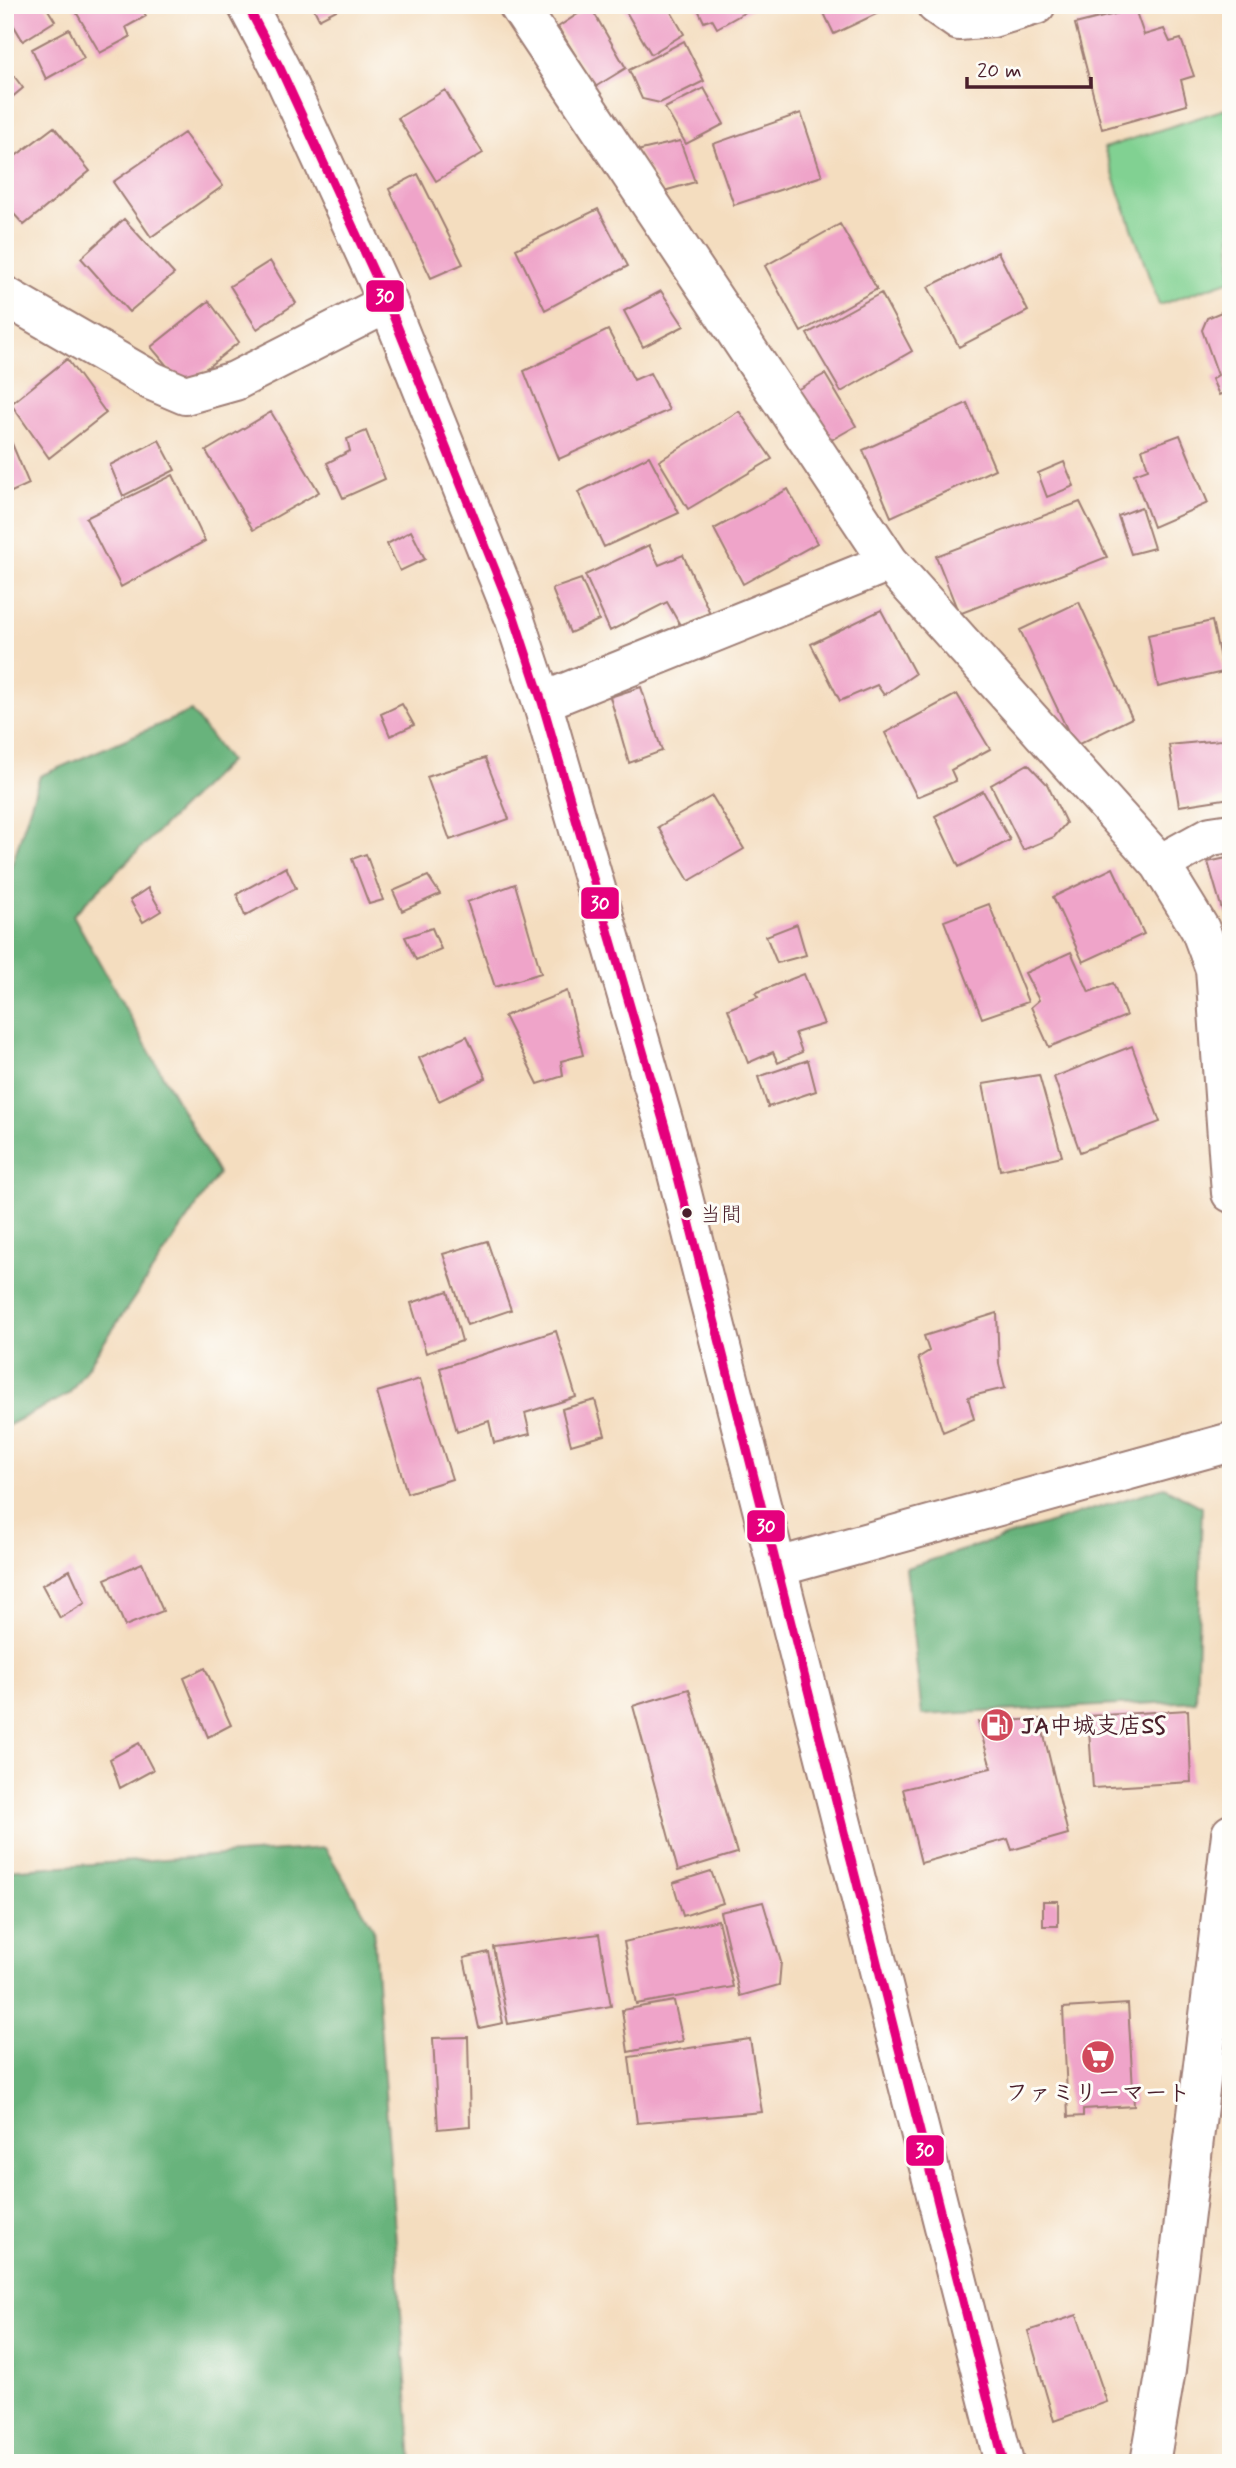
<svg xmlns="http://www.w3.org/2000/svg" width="1236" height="2468" viewBox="0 0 1236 2468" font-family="Mynerve,'Klee One',sans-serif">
<rect width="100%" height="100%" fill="#fdfcf7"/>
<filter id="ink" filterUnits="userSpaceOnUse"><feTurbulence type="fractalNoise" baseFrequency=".0143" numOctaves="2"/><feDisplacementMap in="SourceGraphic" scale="14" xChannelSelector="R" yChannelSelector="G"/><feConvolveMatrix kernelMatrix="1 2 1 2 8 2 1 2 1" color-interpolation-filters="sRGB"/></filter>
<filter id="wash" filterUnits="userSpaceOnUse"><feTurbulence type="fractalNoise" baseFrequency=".00686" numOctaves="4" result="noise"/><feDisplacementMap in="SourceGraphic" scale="28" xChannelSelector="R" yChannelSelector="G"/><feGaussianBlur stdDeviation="1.57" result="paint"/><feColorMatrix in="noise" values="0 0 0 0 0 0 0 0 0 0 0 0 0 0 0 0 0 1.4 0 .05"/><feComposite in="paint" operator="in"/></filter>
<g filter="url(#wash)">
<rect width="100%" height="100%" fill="#f4ddbf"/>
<!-- green -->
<path fill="#81d192" stroke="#66785e" stroke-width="2" d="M 1231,107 L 1231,280 L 1159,305 L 1104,148 Z"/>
<!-- forest -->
<path fill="#68b37c" stroke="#596954" stroke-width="2" d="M 191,711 L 229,761 L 73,915 L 218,1174 L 69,1394 L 5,1427 L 5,887 L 40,776 Z
M 1164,1487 L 1202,1507 L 1196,1701 L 922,1715 L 906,1568 Z
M 325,1848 L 373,1927 L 412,2463 L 5,2463 L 5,1870 Z"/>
<g id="blocks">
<!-- building -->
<path fill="#efa4c9" d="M 23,5 L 45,5 L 55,21 L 23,41 L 7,14 Z
M 72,5 L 140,5 L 146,16 L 126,27 L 130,37 L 100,53 Z
M 312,5 L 346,5 L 319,19 Z
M 622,5 L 667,5 L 684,34 L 651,54 Z
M 696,5 L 758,5 L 717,28 L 712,19 L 704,22 Z
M 820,5 L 888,5 L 889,8 L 834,34 Z
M 590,6 L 626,68 L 595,87 L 558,27 Z
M 1135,9 L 1144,35 L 1164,29 L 1170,42 L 1181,39 L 1194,76 L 1181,80 L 1187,105 L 1102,129 L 1075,24 Z
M 69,29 L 84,58 L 46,79 L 32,49 Z
M 684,41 L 704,81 L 660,103 L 642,99 L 629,70 Z
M 5,64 L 23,88 L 5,103 Z
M 704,88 L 724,124 L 686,144 L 665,108 Z
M 445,90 L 483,153 L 436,181 L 398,118 Z
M 801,113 L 822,176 L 734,205 L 713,144 Z
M 54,127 L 90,171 L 24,225 L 14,214 L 5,220 L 5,164 Z
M 184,133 L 223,186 L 151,237 L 113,182 Z
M 680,141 L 695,182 L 664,191 L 637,151 Z
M 418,174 L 463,264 L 431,278 L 389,189 Z
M 598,209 L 628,266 L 545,310 L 516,249 Z
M 124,219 L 174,274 L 129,312 L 81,258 Z
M 840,224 L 877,289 L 801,332 L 765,266 Z
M 998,252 L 1028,311 L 959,347 L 928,287 Z
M 270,261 L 296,303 L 257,329 L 230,286 Z
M 661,291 L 684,326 L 643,347 L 624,311 Z
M 881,293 L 912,351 L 841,392 L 807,334 Z
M 209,301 L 239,342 L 184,386 L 151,347 Z
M 1231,308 L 1231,390 L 1219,395 L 1212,379 L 1218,375 L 1202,330 L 1207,318 Z
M 608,330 L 634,380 L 650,373 L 669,410 L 559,459 L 524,371 Z
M 67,359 L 106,413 L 49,458 L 11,404 Z
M 825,374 L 856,426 L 826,443 L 795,391 Z
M 967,403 L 995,469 L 891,517 L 863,450 Z
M 739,411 L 772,459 L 688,509 L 659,461 Z
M 271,412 L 319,492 L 253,530 L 206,451 Z
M 5,427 L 29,484 L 5,495 Z
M 366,431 L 385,479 L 343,498 L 327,463 L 350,451 L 347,439 Z
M 1180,435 L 1208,503 L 1153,527 L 1134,474 L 1148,469 L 1142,449 Z
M 159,440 L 175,470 L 123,496 L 110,465 Z
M 649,456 L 679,513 L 604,547 L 578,492 Z
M 1064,462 L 1074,486 L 1047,497 L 1038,473 Z
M 173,475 L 205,541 L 121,587 L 86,518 Z
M 788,489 L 817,543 L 743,584 L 714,529 Z
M 1080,502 L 1107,557 L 959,614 L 936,556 Z
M 1141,507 L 1154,548 L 1131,554 L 1118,516 Z
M 411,531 L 425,559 L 400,571 L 387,544 Z
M 649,545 L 659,565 L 683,555 L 710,613 L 680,625 L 667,602 L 610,631 L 585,575 Z
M 581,579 L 599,620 L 570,633 L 552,589 Z
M 1079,602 L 1132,718 L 1075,746 L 1020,630 Z
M 881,610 L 915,674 L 884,695 L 877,685 L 840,701 L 811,644 Z
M 1212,621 L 1223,672 L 1158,687 L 1148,635 Z
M 641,687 L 662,751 L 629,763 L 610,697 Z
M 957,694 L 990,749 L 951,770 L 956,781 L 917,797 L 885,733 Z
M 402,704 L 414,725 L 390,736 L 381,714 Z
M 1231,739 L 1231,798 L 1179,806 L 1169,745 Z
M 485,758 L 509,819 L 450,840 L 427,777 Z
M 1028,764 L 1047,784 L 1066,823 L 1054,837 L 1023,850 L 991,785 Z
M 983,791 L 1010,840 L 959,867 L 935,816 Z
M 712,796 L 744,849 L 689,881 L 658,827 Z
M 366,854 L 383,900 L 369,904 L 352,859 Z
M 1231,857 L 1231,911 L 1223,913 L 1208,862 Z
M 286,867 L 296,888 L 245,916 L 237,894 Z
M 1113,868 L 1144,934 L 1083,962 L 1053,897 Z
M 428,876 L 440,894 L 402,911 L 393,891 Z
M 515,884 L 541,973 L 495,987 L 467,902 Z
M 148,888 L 161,911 L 143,922 L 130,900 Z
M 989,904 L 1028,1002 L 982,1018 L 944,921 Z
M 797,924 L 806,955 L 777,963 L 766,936 Z
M 432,928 L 441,949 L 416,960 L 405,937 Z
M 1071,952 L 1089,992 L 1113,983 L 1126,1016 L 1049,1047 L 1031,1007 L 1039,1000 L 1025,973 Z
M 804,974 L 824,1024 L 795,1033 L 802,1052 L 778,1063 L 773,1052 L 748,1063 L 728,1009 L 758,997 L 755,993 Z
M 567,991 L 583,1055 L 561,1061 L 563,1076 L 538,1084 L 504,1016 Z
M 467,1036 L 486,1078 L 439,1101 L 419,1058 Z
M 1132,1046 L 1160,1122 L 1080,1152 L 1054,1077 Z
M 808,1060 L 816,1091 L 768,1107 L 758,1077 Z
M 1039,1075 L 1062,1156 L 1000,1170 L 983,1084 Z
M 487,1241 L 511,1310 L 467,1325 L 443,1254 Z
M 448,1291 L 462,1341 L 426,1353 L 411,1303 Z
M 997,1313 L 999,1364 L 1005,1388 L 968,1397 L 974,1419 L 943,1432 L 918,1358 L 929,1351 L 924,1336 Z
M 556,1331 L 576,1397 L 525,1413 L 530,1434 L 494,1443 L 489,1421 L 457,1432 L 440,1368 Z
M 420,1379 L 452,1479 L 407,1493 L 377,1392 Z
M 595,1400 L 605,1435 L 571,1445 L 562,1409 Z
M 142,1563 L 163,1611 L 125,1626 L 105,1579 Z
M 70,1570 L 85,1603 L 60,1618 L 42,1585 Z
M 205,1668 L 231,1725 L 208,1737 L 184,1678 Z
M 689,1689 L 737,1853 L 678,1871 L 633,1706 Z
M 1188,1710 L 1191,1782 L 1093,1788 L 1088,1716 Z
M 1040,1719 L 1068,1834 L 1012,1850 L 1008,1839 L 921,1863 L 903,1789 L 991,1768 L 978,1722 Z
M 139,1743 L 153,1770 L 120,1788 L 110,1759 Z
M 711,1871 L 723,1903 L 683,1916 L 673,1883 Z
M 1043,1901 L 1058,1901 L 1058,1926 L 1043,1926 Z
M 763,1902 L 781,1962 L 779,1985 L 740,1996 L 720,1912 Z
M 718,1920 L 733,1987 L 636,2004 L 624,1942 Z
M 599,1934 L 611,2006 L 508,2024 L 493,1947 Z
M 488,1952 L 503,2023 L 479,2028 L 464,1958 Z
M 674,2001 L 683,2041 L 628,2052 L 622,2010 Z
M 1128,2004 L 1134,2106 L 1083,2109 L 1083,2116 L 1068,2117 L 1063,2008 Z
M 468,2037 L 470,2126 L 438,2129 L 433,2038 Z
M 750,2039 L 762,2112 L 637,2123 L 629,2057 Z
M 1077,2315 L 1107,2402 L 1054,2421 L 1028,2331 Z"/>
</g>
</g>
<g filter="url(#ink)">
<use href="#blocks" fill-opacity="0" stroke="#9f7e75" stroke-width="2"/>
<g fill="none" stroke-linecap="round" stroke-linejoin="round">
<!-- minor casing -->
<g stroke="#9f7e75" stroke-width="42">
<path id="minor" d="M 518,5 L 889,562 L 1160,864 L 1200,929 L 1215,969 L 1231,1193
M 936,5 L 959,21 L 992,18 L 1036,5
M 5,296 L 152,381 L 185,395 L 235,381 L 388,303
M 542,702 L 889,562
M 1160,864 L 1211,836 L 1231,833
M 778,1567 L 1231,1442
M 1150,2463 L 1166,2370 L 1231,1834"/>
</g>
<!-- highway casing -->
<g stroke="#9f7e75" stroke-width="42">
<path id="highway" d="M 247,5 L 280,68 L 388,303 L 514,617 L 542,702 L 667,1134 L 1004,2463"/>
</g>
<!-- minor -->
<use href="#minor" stroke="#fff" stroke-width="38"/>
<!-- highway -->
<use href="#highway" stroke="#fff" stroke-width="38"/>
<!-- bus-1 casing -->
<g stroke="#fdfcf7" stroke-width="14">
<path id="bus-1" d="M 247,5 L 280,68 L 388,303 L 514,617 L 542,702 L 667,1134 L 1004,2463"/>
</g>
<!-- bus-1 -->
<use href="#bus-1" stroke="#e5007d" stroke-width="9"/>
</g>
</g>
<!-- icons -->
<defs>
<g id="fuel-disc" transform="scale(1.75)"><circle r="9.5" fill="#d1495b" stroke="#fdfcf7"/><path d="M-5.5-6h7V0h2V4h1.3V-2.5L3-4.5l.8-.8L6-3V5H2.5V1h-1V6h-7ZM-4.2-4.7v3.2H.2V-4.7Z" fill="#fff"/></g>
<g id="supermarket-disc" transform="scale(1.75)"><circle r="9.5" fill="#d1495b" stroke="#fdfcf7"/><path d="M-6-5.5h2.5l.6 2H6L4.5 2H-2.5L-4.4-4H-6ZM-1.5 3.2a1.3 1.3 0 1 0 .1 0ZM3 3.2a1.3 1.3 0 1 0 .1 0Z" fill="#fff"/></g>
</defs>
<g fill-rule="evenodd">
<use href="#fuel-disc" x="997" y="1725"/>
<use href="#supermarket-disc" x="1098" y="2057"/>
</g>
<!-- markers -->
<circle fill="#4a1f2b" stroke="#fdfcf7" stroke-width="2.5" cx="687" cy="1213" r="6"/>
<g text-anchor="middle" stroke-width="6" stroke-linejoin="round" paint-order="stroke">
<!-- bus labels -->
<g font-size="21" fill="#4a1f2b" stroke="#fdfcf7" text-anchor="start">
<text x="700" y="1221">当間</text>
</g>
<!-- poi labels -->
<g font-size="23" font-weight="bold" fill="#4a1f2b" stroke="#fdfcf7" text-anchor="start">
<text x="1021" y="1733">JA中城支店SS</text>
<text x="1098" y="2100" text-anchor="middle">ファミリーマート</text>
</g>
</g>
<g stroke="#fdfcf7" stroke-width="2.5">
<rect x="365" y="279" width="40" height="34" rx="7" fill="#e5007d"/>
<rect x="580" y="886" width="40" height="34" rx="7" fill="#e5007d"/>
<rect x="746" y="1509" width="40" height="34" rx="7" fill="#e5007d"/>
<rect x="905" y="2134" width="40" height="33" rx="7" fill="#e5007d"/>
</g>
<g font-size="19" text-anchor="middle" font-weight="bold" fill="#fff">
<text x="385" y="303">30</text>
<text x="600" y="910">30</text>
<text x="766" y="1533">30</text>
<text x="925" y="2157">30</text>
</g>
<!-- margin -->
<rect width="1236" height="2468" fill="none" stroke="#fdfcf7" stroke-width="28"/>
<!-- scale -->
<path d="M967 77v10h124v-10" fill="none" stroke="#4a1f2b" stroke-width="3.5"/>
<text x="977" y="77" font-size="21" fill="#4a1f2b" stroke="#fdfcf7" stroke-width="5" paint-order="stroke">20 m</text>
</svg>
